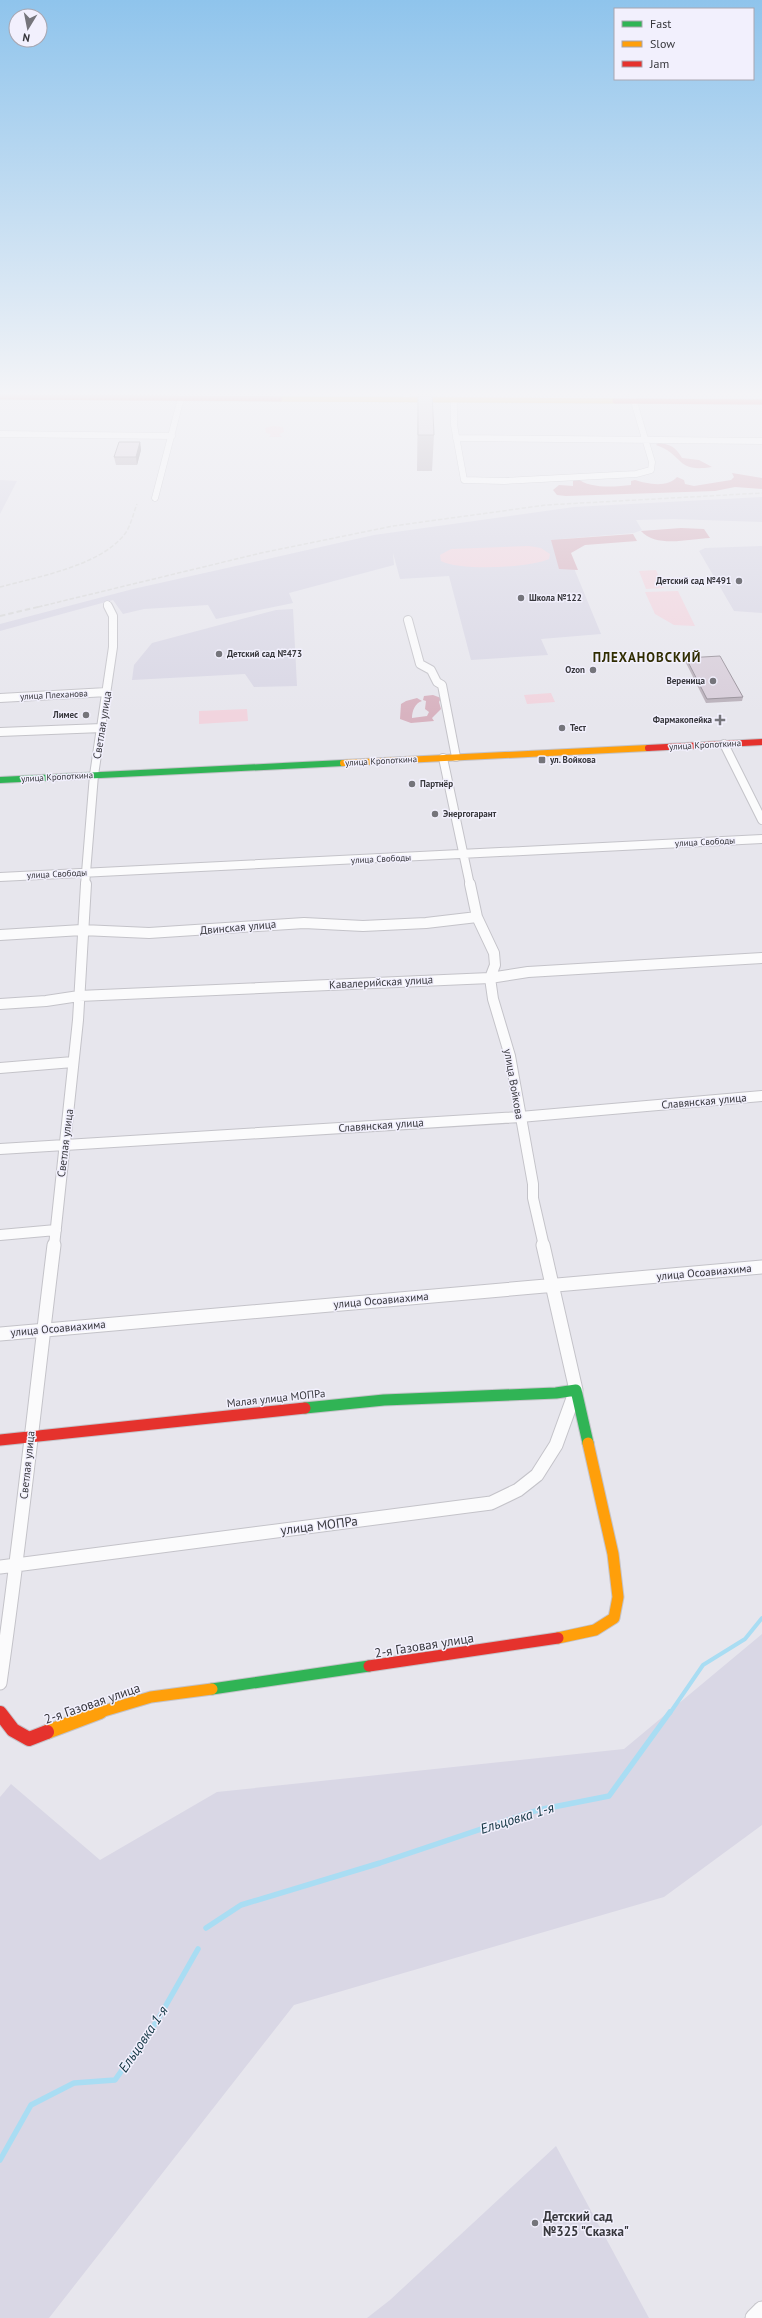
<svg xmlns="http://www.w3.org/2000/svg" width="762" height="2318" viewBox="0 0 762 2318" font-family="'PT Sans',sans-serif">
<rect width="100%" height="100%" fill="#e7e6ed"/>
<!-- built -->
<path fill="#d9d7e5" d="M 0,392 L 278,392 L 277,396 L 0,394 Z
M 0,480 L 17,481 L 0,514 Z
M 762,497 L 762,522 L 674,519 L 636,520 L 642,530 L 634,533 L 562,539 L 601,634 L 541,639 L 548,655 L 471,660 L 449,576 L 400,579 L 393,553 L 394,565 L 289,593 L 293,603 L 216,619 L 208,605 L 144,609 L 123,614 L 113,600 L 0,631 L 0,624 L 133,589 L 374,535 L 574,507 Z
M 762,546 L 762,613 L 734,611 L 699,551 L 705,548 Z
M 293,609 L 297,686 L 254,687 L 245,674 L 132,680 L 134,665 L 152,643 L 276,610 Z
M 762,1634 L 762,1825 L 664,1897 L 294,2005 L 49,2318 L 0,2318 L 0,1797 L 11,1784 L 100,1860 L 217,1792 L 624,1749 Z
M 556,2146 L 649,2318 L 367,2318 L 390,2300 Z"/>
<!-- green -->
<path fill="#f1d4de" d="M 273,426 L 283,427 L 284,432 L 279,434 L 282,437 L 269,437 L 271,434 L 266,433 L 265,428 Z
M 529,546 L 541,548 L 550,554 L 549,559 C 530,568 459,571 441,561 L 440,555 L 451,549 Z
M 656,570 L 664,588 L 646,589 L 639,571 Z
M 678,591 L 695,626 L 674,625 L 655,614 L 645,592 Z
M 551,693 L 555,702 L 527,704 L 524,695 Z
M 247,709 L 248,721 L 199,724 L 199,711 Z"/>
<!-- forest -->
<path fill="#d8b3c0" d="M 658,443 C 670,444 676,447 682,458 L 699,460 L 712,467 C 675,473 685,455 656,445 Z
M 732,473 L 762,478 L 762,489 L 735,487 L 715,491 L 566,496 L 557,495 L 553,490 L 559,485 L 573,486 L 573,481 L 577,478 C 589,489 615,487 631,485 L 631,481 L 635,480 C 647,484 668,488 677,477 L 684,480 L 685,484 L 694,486 L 731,480 L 734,477 Z
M 681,528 L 704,529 L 710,538 C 689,539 656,548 641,531 Z
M 633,534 L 637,541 L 585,545 L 571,553 L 578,570 L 559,569 L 551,540 Z
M 433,695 L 441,698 L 439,702 L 441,709 L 432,718 L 434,721 L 411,723 L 400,719 L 401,704 L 406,701 L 417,698 L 422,701 C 415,703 412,711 412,718 L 427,716 L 429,712 L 425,709 L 426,701 L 423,700 L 424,696 Z"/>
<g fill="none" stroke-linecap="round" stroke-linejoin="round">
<!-- stream-far1 -->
<path stroke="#a9ddf3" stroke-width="4" d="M 670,1713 L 703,1665 L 745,1639 L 762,1618"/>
<!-- stream -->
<path stroke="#a9ddf3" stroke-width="5.5" d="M 206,1928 L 241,1905 L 380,1863 L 538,1810 L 609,1796 L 670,1712
M 0,2160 L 31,2105 L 74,2083 L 115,2080 L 157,2021 L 198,1949"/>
<!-- street-far4 casing -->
<g stroke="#c4c3c9" stroke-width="7">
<path id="street-far4" d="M 406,400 L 407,392
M 454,400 L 454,425 L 464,480 L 504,481 L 636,474 L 651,470 L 652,462 L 631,392
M 0,434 L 172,436
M 456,438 L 762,441
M 155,498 L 181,398
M 107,604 L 108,607"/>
</g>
<!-- street-far3 casing -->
<g stroke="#c4c3c9" stroke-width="10">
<path id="street-far3" d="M 408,620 L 420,664 L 431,670 L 437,682 L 442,685 L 456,757
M 0,698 L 107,692
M 0,732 L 102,728
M 724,744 L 762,820
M 443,758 L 470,885
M 0,877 L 762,839
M 85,885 L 94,775 L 113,647 L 113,616 L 108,606"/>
</g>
<!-- street-far2 casing -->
<g stroke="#c4c3c9" stroke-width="12">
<path id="street-far2" d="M 470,884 L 477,917 L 494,953 L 495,965 L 490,978 L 493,999 L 510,1056 L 533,1184 L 533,1198 L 544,1246
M 0,935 L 82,930 L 149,933 L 304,923 L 363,926 L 426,923 L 477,917
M 0,1004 L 46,1001 L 79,996 L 490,978 L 528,972 L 762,958
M 0,1068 L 73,1062
M 0,1149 L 520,1117 L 762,1096
M 0,1235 L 56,1230
M 54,1246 L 78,1020 L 86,884"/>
</g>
<!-- street-far1 casing -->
<g stroke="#c4c3c9" stroke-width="15">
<path id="street-far1" d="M 0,1334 L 762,1267
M 0,1567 L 491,1503 L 518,1490 L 537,1475 L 556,1445 L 576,1390 L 543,1245
M 0,1683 C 21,1537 36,1391 54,1245"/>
</g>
<!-- street casing -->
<g stroke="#c4c3c9" stroke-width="19">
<path id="street" d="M 754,2318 L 762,2310"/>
</g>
<!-- fast-far1 casing -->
<g stroke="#c4c3c9" stroke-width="8">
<path id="fast-far1" d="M 0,780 L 343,763"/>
</g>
<!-- fast casing -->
<g stroke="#c4c3c9" stroke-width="13">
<path id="fast" d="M 305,1408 L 384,1400 L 556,1393 L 576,1390 L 588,1443
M 212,1689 L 369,1666"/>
</g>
<!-- slow-far3 casing -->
<g stroke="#c4c3c9" stroke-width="6">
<path id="slow-far3" d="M 280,399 L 615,401"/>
</g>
<!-- slow-far2 casing -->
<g stroke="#c4c3c9" stroke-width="8">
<path id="slow-far2" d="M 343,763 L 648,748"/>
</g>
<!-- slow-far1 casing -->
<g stroke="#c4c3c9" stroke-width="13">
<path id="slow-far1" d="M 558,1638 L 595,1630 L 614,1618 L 618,1597 L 613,1554 L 588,1443
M 97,1713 L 151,1697 L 212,1689"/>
</g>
<!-- slow casing -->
<g stroke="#c4c3c9" stroke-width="16">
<path id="slow" d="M 47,1732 L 100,1712"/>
</g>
<!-- jam-far3 casing -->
<g stroke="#c4c3c9" stroke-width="6">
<path id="jam-far3" d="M 0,397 L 280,399
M 615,401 L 762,402"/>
</g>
<!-- jam-far2 casing -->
<g stroke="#c4c3c9" stroke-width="8">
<path id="jam-far2" d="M 648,748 L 762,742"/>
</g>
<!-- jam-far1 casing -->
<g stroke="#c4c3c9" stroke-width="13">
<path id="jam-far1" d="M 0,1440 L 305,1408
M 369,1666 L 558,1638"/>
</g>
<!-- jam casing -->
<g stroke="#c4c3c9" stroke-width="16">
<path id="jam" d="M 0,1713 L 13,1730 L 29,1739 L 47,1732"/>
</g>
<!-- street-far4 -->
<use href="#street-far4" stroke="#fbfbfc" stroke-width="6"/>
<!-- street-far3 -->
<use href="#street-far3" stroke="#fbfbfc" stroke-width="8"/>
<!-- street-far2 -->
<use href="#street-far2" stroke="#fbfbfc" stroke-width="10"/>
<!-- street-far1 -->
<use href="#street-far1" stroke="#fbfbfc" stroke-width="13"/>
<!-- street -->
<use href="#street" stroke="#fbfbfc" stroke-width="17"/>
<!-- fast-far1 -->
<use href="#fast-far1" stroke="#30b455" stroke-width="6"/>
<!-- fast -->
<use href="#fast" stroke="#30b455" stroke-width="11"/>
<!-- slow-far3 -->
<use href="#slow-far3" stroke="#ff9f0a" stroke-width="5"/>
<!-- slow-far2 -->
<use href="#slow-far2" stroke="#ff9f0a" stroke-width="6"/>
<!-- slow-far1 -->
<use href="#slow-far1" stroke="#ff9f0a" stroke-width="11"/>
<!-- slow -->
<use href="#slow" stroke="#ff9f0a" stroke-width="14"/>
<!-- jam-far3 -->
<use href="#jam-far3" stroke="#e5322d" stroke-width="5"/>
<!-- jam-far2 -->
<use href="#jam-far2" stroke="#e5322d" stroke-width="6"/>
<!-- jam-far1 -->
<use href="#jam-far1" stroke="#e5322d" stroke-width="11"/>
<!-- jam -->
<use href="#jam" stroke="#e5322d" stroke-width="14"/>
<!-- rail-far1 -->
<path stroke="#d8d8d9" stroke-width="1.5" stroke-dasharray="4.5 2" stroke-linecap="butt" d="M 0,587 C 37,577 99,566 124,535 C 131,526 133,514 137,504
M 38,607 L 261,553 L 393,526 L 546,505 L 762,493"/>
<!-- rail -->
<path stroke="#d8d8d9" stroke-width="2" stroke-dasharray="5.5 3" stroke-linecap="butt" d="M 0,616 L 42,606"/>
</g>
<!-- wall -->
<path fill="#bab1bb" d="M 418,392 L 434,435 L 432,471 L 417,471 Z
M 140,442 L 141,450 L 137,465 L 116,465 L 114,457 Z
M 686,658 L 743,697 L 742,701 L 706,703 L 685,661 Z"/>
<!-- shaded-wall -->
<path fill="#979099" d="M 140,442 L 141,450 L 137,465 L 136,457 Z"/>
<!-- building -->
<path fill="#d8ceda" stroke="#979099" d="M 418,392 L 432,392 L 434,435 L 418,435 Z
M 119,442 L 140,442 L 136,457 L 114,457 Z
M 720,656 L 743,697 L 707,699 L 686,658 Z"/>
<!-- sky -->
<linearGradient id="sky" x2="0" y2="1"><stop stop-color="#8fc4ec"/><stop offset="0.55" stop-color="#f4f4f7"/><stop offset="1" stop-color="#f4f4f7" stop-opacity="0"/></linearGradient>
<rect width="762" height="716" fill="url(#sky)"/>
<!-- markers -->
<g fill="#75757b" stroke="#f2f0fd" stroke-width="1.5">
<circle cx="739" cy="581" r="4"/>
<circle cx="521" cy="598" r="4"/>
<circle cx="219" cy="654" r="4"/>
<circle cx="593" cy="670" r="4"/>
<circle cx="713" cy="681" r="4"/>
<circle cx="86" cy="715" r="4"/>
<path d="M718 714h4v4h4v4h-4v4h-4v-4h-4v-4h4z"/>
<circle cx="562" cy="728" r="4"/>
<rect x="538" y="756" width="8" height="8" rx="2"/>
<circle cx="412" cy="784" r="4"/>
<circle cx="435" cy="814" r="4"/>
<circle cx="535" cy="2223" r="4"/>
</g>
<g text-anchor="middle" stroke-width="3" stroke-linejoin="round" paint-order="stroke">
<!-- far-poi labels -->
<g font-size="9" font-weight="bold" fill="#38383d" stroke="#f2f0fd" text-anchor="start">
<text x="731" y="584" text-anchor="end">Детский сад №491</text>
<text x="529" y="601">Школа №122</text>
<text x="227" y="657">Детский сад №473</text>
<text x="585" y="673" text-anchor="end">Ozon</text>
<text x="705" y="684" text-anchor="end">Вереница</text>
<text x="78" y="718" text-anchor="end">Лимес</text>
<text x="712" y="723" text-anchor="end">Фармакопейка</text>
<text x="570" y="731">Тест</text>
<text x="550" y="763">ул. Войкова</text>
<text x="420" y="787">Партнёр</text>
<text x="443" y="817">Энергогарант</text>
</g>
<!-- far-street labels -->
<g font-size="9" fill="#38383d" stroke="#f2f0fd">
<text transform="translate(54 695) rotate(-3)" y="3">улица Плеханова</text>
<text transform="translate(705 745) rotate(-3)" y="3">улица Кропоткина</text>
<text transform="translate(381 761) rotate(-3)" y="3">улица Кропоткина</text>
<text transform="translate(57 777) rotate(-3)" y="3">улица Кропоткина</text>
<text transform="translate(705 842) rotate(-3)" y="3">улица Свободы</text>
<text transform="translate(381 859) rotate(-3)" y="3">улица Свободы</text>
<text transform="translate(57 874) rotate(-3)" y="3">улица Свободы</text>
</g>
<!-- street labels -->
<g font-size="11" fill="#38383d" stroke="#f2f0fd">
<text transform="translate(102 725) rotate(-81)" y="4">Светлая улица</text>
<text transform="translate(238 927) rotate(-5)" y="4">Двинская улица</text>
<text transform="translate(381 982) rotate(-3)" y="4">Кавалерийская улица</text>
<text transform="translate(514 1084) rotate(80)" y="4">улица Войкова</text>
<text transform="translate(704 1101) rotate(-5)" y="4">Славянская улица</text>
<text transform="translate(381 1125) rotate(-4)" y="4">Славянская улица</text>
<text transform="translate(65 1143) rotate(-83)" y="4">Светлая улица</text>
<text transform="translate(704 1272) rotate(-5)" y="4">улица Осоавиахима</text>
<text transform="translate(381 1300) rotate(-5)" y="4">улица Осоавиахима</text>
<text transform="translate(58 1328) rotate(-5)" y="4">улица Осоавиахима</text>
<text transform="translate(276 1398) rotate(-6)" y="4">Малая улица МОПРа</text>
<text transform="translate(27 1465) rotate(-84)" y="4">Светлая улица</text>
</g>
<!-- far-district labels -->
<g font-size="13" font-weight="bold" letter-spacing="1" fill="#302d02" stroke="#f2f0fd">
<text x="647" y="662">ПЛЕХАНОВСКИЙ</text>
</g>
<!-- near-street labels -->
<g font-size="13" fill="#38383d" stroke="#f2f0fd">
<text transform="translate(319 1525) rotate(-7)" y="5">улица МОПРа</text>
<text transform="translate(424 1645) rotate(-9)" y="5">2-я Газовая улица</text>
<text transform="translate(92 1703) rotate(-19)" y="5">2-я Газовая улица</text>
</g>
<!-- near-poi labels -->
<g font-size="13" font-weight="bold" fill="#38383d" stroke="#f2f0fd" text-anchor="start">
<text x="543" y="2221">Детский сад<tspan x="543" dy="15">№325 "Сказка"</tspan></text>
</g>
<!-- near-water labels -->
<g font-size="14" font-style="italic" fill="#103340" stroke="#f2f0fd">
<text transform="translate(517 1818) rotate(-17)" y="5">Ельцовка 1-я</text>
<text transform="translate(143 2039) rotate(-56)" y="5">Ельцовка 1-я</text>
</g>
</g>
<!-- legend -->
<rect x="614" y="8" width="140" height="72" fill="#f2f0fd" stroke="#a8a6b0"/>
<rect x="622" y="21" width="20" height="6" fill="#30b455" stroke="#a8a6b0"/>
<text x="650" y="28" font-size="12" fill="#38383d">Fast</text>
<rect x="622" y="41" width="20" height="6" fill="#ff9f0a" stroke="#a8a6b0"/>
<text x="650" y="48" font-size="12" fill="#38383d">Slow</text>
<rect x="622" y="61" width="20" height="6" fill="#e5322d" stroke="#a8a6b0"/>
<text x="650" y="68" font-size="12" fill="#38383d">Jam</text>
<!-- north arrow -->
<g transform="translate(28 28) rotate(190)"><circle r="19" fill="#f2f0fd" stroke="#a8a6b0"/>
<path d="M0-3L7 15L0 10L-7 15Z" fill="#75757b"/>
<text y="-6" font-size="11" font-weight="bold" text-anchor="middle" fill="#38383d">N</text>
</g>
</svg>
